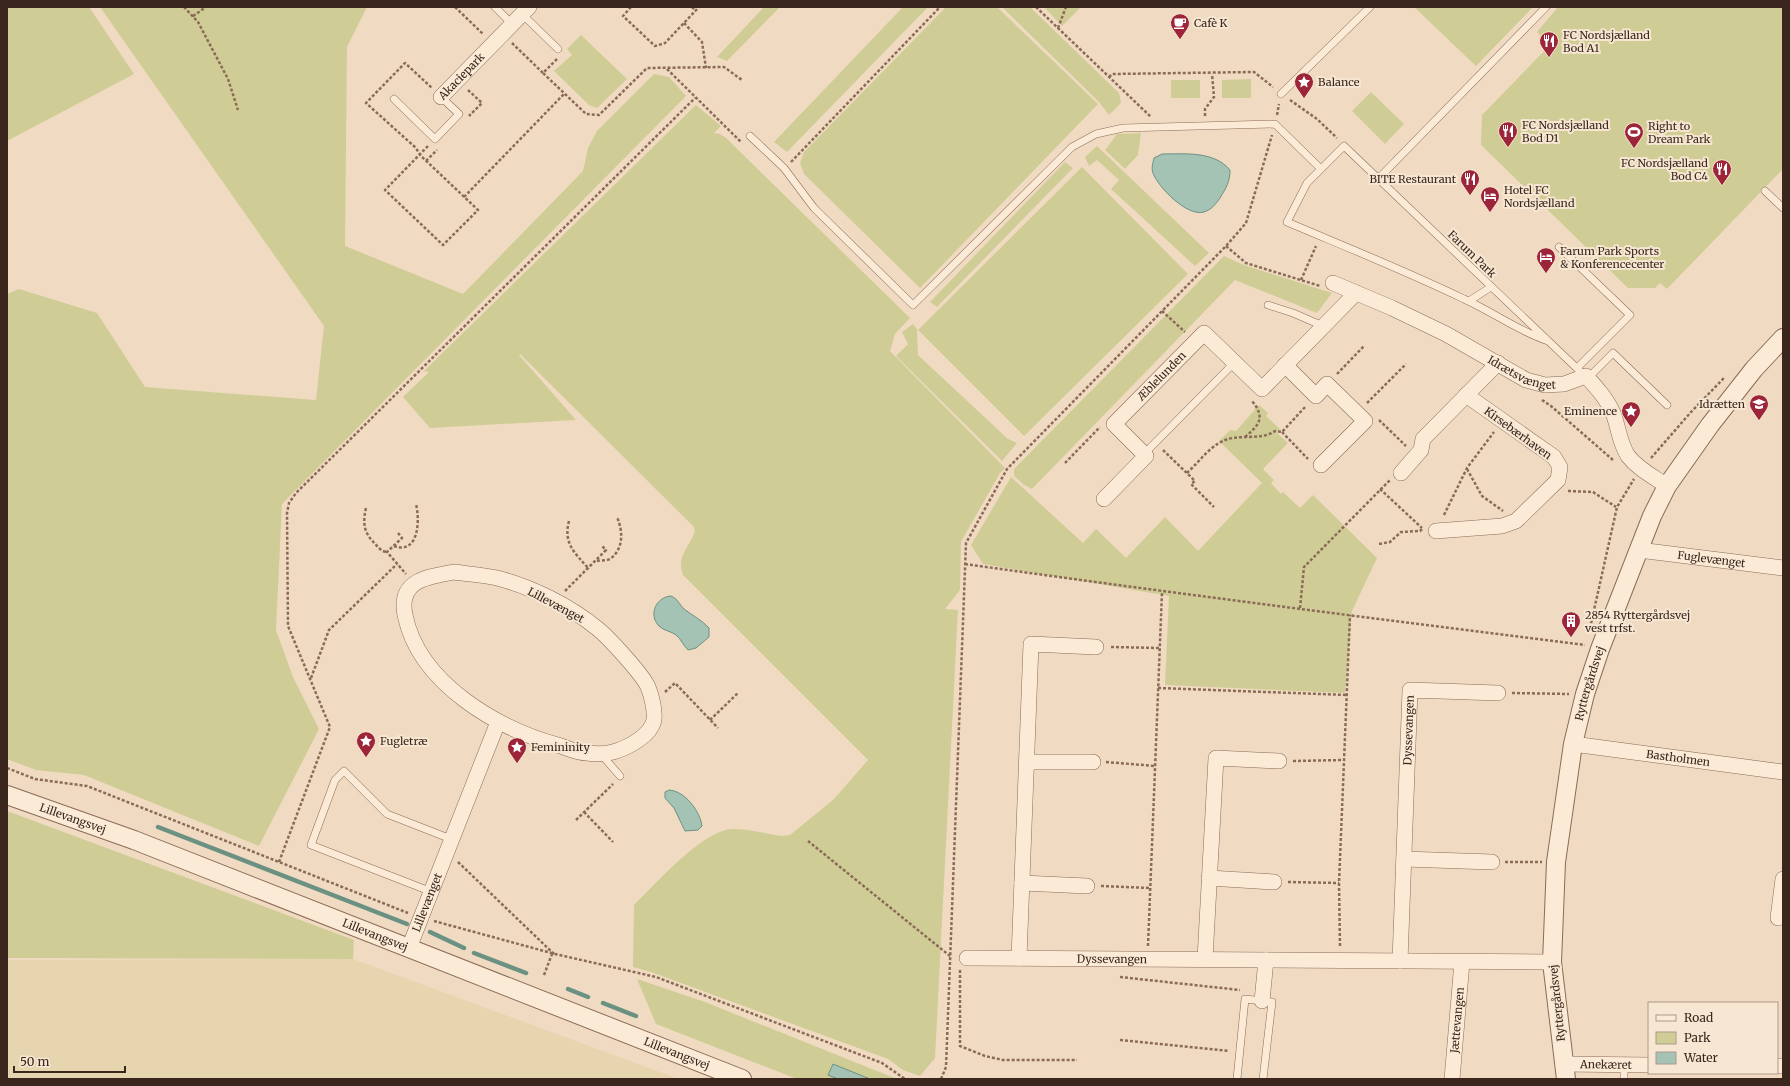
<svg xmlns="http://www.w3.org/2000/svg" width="1790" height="1086" viewBox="0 0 1790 1086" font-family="Merriweather,serif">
<rect width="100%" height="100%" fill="#f0dbc2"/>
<!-- farmland -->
<path fill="#e6d5af" d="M 353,959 L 679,1079 L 7,1079 L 7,960 Z"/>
<!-- green -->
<path fill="#cfcd95" d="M 7,7 L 89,7 L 134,74 L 7,141 Z
M 100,7 L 367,7 L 347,47 L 345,246 L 463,294 L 583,171 L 588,148 L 597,131 L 654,74 L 669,77 L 686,96 L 282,504 L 276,630 L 293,677 L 319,729 L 259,846 L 84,775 L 36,770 L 7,759 L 7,294 L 19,289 L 97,313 L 145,387 L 316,400 L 324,326 Z
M 764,7 L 780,7 L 727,61 L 717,57 Z
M 903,7 L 928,7 L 787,152 L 774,142 Z
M 946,7 L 997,7 L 1098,104 L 920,288 L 804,174 L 800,163 L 804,152 Z
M 1002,7 L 1030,7 L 1119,93 L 1121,103 L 1109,115 L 1099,102 Z
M 1044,7 L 1081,7 L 1062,26 Z
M 1414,7 L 1533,7 L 1476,66 Z
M 1558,7 L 1783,7 L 1783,169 L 1667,289 L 1660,283 L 1655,288 L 1628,288 L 1481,145 L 1482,115 L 1549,46 L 1537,32 Z
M 581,35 L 627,79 L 597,108 L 589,105 L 554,71 L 572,55 L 567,49 Z
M 1251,79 L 1251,98 L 1222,98 L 1222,80 Z
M 1171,80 L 1200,80 L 1200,98 L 1171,98 Z
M 1371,92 L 1404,124 L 1385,144 L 1352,111 Z
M 696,105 L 721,126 L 714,133 L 720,134 L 726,138 L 910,318 L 895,334 L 890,351 L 1005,468 L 1000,473 L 961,542 L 960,590 L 945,609 L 958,610 L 935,1058 L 920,1076 L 903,1070 L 888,1059 L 651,972 L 633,967 L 634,905 C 656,884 704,828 734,829 C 750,829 767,834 782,836 L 790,835 L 834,799 L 868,760 L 683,575 C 674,553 699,538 694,527 L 520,354 L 519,355 L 576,420 L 430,428 L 403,397 L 429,372 L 424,371 Z
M 1141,133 L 1138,155 L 1125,169 L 1105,150 L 1117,134 Z
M 1097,146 L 1209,253 L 1195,266 L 1111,189 L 1119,180 L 1097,160 L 1089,166 L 1085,157 Z
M 1065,162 L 1073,168 L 937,307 L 930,302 Z
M 1082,167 L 1188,274 L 1024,436 L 918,330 Z
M 1224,256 L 1244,265 L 1332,293 L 1317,313 L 1235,280 L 1032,489 L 1024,485 L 1014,476 L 1014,469 Z
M 913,324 L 917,329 L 918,355 L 1008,439 L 1017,443 L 1002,461 L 896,356 L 908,344 L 902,332 Z
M 1259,405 L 1268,413 L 1266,416 L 1280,429 L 1277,433 L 1288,443 L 1263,469 L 1274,480 L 1271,483 L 1281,494 L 1283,492 L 1300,508 L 1313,495 L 1377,558 L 1352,611 L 1345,693 L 1165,685 L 1169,596 L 983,564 L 971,545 L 1011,477 L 1083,543 L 1096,529 L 1126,558 L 1165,517 L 1198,551 L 1262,483 L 1219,441 L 1230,430 L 1236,431 Z
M 7,811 L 354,940 L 353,959 L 7,958 Z
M 637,979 L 705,1002 L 897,1079 L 797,1079 L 656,1024 Z"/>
<!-- water -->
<path fill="#a5c3b5" stroke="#6b9182" d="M 1162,154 C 1186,154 1214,151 1230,170 C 1230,182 1226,188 1220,198 C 1216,204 1211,210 1204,212 C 1187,217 1158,187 1153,173 C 1151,168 1153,163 1154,158 Z
M 671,596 C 678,599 679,604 684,609 C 693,616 702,620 709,628 L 709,637 L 696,648 L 688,650 C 683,645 681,639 676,635 C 671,631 664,631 659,626 C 648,615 656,597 671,596 Z
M 669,790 C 685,791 700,811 702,826 L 698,830 L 685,831 L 674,808 L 665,798 L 665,792 Z
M 833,1064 L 870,1079 L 838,1079 L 828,1075 Z"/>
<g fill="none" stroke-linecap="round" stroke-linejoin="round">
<!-- stream -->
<path stroke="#6b9182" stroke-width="4.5" d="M 158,827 L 407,924
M 430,932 L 464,948
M 474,953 L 526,973
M 568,989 L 588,997
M 603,1003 L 636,1016"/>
<!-- service casing -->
<g stroke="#8b6b58" stroke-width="8">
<path id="service" d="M 495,7 L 512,24
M 522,14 L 558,49
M 1281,94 L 1370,7
M 394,99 L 435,139 L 459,114 L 441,97
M 750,136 L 784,168 L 814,208 L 913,305 L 1072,147 L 1096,134 L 1123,128 L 1275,124 L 1321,169
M 1379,178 L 1546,7
M 1765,191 L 1783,208
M 1559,247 L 1630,315 L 1577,368
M 1469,301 L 1491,287
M 1268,305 L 1293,313 L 1323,326
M 1548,341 C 1518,331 1493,312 1464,299 C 1406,271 1346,247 1287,222 L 1307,183 L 1344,146 L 1585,376
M 1588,378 L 1613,353 L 1667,405
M 1144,454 L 1235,362
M 601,754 L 620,776
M 432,892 L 311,845 L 335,780 L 344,771 L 387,814 L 451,839
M 1624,1065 L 1624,1079
M 1237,1079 L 1245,999 L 1272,1002 L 1263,1079"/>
</g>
<!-- minor casing -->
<g stroke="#8b6b58" stroke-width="16">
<g id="minor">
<path id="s1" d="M 441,97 L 529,7"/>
<path id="s2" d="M 1333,283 L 1392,308 L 1446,334 L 1526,380 L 1545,385 L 1564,384 L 1586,376 C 1596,387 1607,399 1613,413 C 1619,428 1619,442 1628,456 C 1638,469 1654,477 1667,486"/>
<path d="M 1285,365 L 1316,396 L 1327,384 L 1365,421 L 1321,465"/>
<path d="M 1401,473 L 1421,450 L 1423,439 L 1498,363"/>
<path id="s3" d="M 1104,499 L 1146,456 L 1114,424 L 1204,333 L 1262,389 L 1356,293"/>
<path d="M 1436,531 L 1502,526 L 1516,521 L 1558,480 L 1560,467 L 1554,457 L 1466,395"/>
<path id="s4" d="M 1639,550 L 1783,568"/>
<path d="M 454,572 C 468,574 483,575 497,578 C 532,587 570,606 598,629 C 609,638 643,675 648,687 C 652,696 655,711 654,720 C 651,736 627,748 613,752 C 606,754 594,754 587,753 C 578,753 569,749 561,746 C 498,729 419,684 405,615 C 398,580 427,577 454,572 Z"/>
<path id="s5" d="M 1573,744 L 1783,772"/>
<path d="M 1027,762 L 1093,762"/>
<path d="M 1404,859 L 1492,862"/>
<path d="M 1209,878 L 1274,882"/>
<path d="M 1022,883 L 1087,886"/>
<path d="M 1778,918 L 1783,879"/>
<path id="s6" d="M 409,948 L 498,722"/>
<path id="s7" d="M 967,958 L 1552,962"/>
<path d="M 1019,958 L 1031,644 L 1096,647"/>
<path d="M 1205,959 L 1216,758 L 1279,761"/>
<path id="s8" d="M 1400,961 L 1410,690 L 1498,693"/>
<path d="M 1262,1001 L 1266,960"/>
<path id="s9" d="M 1563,1064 L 1649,1065"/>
<path d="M 1777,1066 L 1783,1066"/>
<path id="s10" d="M 1452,1079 L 1462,962"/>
</g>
</g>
<!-- tertiary casing -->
<g stroke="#8b6b58" stroke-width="20">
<g id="tertiary">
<path id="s11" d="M 7,795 L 134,840 L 742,1079"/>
<path id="s12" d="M 1566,1079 L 1552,962 L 1556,862 L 1573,744 L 1585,694 L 1600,649 L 1652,516 L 1667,486 L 1710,425 L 1754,369 L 1783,338"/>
</g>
</g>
<!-- path -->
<path stroke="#8b6b58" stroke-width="2.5" stroke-dasharray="3 2" stroke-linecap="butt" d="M 184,7 L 198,22 L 228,79 L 238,110
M 455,7 L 483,34
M 631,7 L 623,16 L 655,46 L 665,43 L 699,7
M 692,7 L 696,11
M 1036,7 L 1151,117
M 193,16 L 206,7
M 684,23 L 702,42 L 706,68
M 1058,28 L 1066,7
M 512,43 L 543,73
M 557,59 L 543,73 L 586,114 L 599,115 L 647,68 L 724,67 L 742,80
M 667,69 L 741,142
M 1109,77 L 1112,74 L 1254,72 L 1273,87
M 468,90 L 482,103 L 469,116
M 1290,100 L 1317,119 L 1337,138
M 1277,115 L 1279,104
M 1205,116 L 1205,109 L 1214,97 L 1212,74
M 428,146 L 385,190 L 443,245 L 478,210 L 420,155 L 416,148 L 366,103 L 405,63 L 432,88
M 426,161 L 437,150
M 791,162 L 940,7
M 464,197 L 564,94
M 1226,246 L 1246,263 L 1320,286
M 1301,280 L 1316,246
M 1162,311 L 1185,332
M 1337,374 L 1364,346
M 1542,400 L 1551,406 L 1613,460
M 1367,403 L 1406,364
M 1379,420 L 1406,446
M 1282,432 L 1308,459
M 1245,437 C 1259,425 1266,418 1252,401
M 1163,450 L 1195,481 L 1191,484 L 1214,507
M 1651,458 L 1691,412 L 1724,378
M 1065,463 L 1100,427
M 1467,469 L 1482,496 L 1503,511
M 1187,473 C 1197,464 1207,450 1219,443 C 1236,432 1259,442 1275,431 L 1282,432 L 1306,406
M 1380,489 L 1422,528
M 1568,491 L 1593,492 L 1616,507
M 366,508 C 361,530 367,536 382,551 L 387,552
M 1444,515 L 1467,468 L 1494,432
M 569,521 C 563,544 575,553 589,569
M 398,533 L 402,538 L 387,552 L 406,574
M 1379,544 L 1390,542 L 1401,532 L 1420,531 L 1422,529
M 394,546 C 419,555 420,520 416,504
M 597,561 C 601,560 606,561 610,559 C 624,549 623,531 617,517
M 965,564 C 1171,593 1378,619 1585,645
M 565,591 L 606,550 L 602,546
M 1300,608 L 1304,567 L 1390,480
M 1590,628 L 1617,507 L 1634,479
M 1111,647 L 1160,648
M 311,678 L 329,630 L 397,564
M 1158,688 L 1347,695
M 665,692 L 675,683 L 718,728
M 1512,693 L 1569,694
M 710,720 L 738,693
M 1293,761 L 1344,760
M 1106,762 L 1155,766
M 7,768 L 35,779 L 87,786 L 408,913
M 584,812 L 613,842
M 576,820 L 613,784
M 808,841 L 950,956
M 279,862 L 330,727 L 288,626 L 287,513 L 289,503 L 296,493 L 695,98
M 458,862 L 554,954
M 1505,862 L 1542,862
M 1288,882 L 1339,883
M 1101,886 L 1150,888
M 434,921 L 555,954 L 656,977 L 882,1063 L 905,1079
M 1148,946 L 1162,592
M 1340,946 L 1339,883 L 1350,615
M 960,970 L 960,1046 L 985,1056 L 1003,1060 L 1077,1060
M 544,975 L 552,954
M 1120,977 L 1240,990
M 1120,1040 L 1229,1051
M 941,1079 L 946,1067 L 966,543 L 1007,469 L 1226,246 L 1246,223 L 1272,135"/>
<!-- service -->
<use href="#service" stroke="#fbead6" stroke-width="7"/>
<!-- minor -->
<use href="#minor" stroke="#fbead6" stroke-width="15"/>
<!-- tertiary -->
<use href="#tertiary" stroke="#fbead6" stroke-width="18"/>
</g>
<!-- icons -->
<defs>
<g id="cafe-pin" transform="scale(1)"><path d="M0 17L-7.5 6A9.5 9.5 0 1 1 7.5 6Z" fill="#9d2539" stroke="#f7e7d2"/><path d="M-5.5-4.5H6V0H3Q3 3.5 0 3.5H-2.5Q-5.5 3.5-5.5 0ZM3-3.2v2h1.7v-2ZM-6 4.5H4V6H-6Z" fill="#fff"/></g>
<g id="restaurant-pin" transform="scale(1)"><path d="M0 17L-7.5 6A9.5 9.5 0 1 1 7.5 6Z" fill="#9d2539" stroke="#f7e7d2"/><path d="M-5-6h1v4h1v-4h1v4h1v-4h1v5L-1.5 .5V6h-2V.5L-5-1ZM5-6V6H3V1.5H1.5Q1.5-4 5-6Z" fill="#fff"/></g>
<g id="sight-pin" transform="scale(1)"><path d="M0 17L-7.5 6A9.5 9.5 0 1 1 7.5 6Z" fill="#9d2539" stroke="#f7e7d2"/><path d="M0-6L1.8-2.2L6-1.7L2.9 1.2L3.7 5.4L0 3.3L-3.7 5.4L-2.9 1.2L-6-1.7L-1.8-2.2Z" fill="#fff"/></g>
<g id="stadium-pin" transform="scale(1)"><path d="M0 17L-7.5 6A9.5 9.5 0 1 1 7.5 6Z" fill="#9d2539" stroke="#f7e7d2"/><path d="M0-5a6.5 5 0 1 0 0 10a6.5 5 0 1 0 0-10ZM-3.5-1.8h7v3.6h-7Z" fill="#fff"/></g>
<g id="hotel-pin" transform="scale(1)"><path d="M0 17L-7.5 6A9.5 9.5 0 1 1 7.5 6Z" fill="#9d2539" stroke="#f7e7d2"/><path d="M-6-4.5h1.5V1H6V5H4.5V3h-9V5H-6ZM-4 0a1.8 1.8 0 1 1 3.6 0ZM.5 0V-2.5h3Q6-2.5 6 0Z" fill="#fff"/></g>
<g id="school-pin" transform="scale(1)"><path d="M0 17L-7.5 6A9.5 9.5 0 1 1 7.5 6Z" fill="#9d2539" stroke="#f7e7d2"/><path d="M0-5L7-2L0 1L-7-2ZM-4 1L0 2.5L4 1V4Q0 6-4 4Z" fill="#fff"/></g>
<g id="building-pin" transform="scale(1)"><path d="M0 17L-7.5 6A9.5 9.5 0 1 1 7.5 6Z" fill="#9d2539" stroke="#f7e7d2"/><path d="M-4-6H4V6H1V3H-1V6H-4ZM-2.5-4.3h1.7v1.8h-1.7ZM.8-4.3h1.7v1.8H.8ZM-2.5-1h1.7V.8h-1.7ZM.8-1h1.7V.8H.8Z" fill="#fff"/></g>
</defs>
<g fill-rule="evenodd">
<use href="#cafe-pin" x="1180" y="23"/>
<use href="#restaurant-pin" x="1549" y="41"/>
<use href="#sight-pin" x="1304" y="82"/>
<use href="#restaurant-pin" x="1508" y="131"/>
<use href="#stadium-pin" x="1634" y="132"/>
<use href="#restaurant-pin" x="1722" y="169"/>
<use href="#restaurant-pin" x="1470" y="179"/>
<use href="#hotel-pin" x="1490" y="196"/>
<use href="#hotel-pin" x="1546" y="257"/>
<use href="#school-pin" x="1759" y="404"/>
<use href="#sight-pin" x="1631" y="411"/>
<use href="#building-pin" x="1571" y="621"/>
<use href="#sight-pin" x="366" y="741"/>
<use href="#sight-pin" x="517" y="747"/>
</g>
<g text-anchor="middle" stroke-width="4" stroke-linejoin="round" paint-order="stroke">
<!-- poi labels -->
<g font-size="11" fill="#3a261d" stroke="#f7e7d2" text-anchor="start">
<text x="1194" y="27">Cafè K</text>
<text x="1563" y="39">FC Nordsjælland<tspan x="1563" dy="13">Bod A1</tspan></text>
<text x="1318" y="86">Balance</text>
<text x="1522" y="129">FC Nordsjælland<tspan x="1522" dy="13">Bod D1</tspan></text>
<text x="1648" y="130">Right to<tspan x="1648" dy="13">Dream Park</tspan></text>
<text x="1708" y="167" text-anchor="end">FC Nordsjælland<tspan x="1708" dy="13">Bod C4</tspan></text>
<text x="1456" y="183" text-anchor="end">BITE Restaurant</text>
<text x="1504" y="194">Hotel FC<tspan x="1504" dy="13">Nordsjælland</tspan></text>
<text x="1560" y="255">Farum Park Sports<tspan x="1560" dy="13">&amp; Konferencecenter</tspan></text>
<text x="1745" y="408" text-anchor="end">Idrætten</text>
<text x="1617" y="415" text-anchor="end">Eminence</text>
<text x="1585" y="619">2854 Ryttergårdsvej<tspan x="1585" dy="13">vest trfst.</tspan></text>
<text x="380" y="745">Fugletræ</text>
<text x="531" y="751">Femininity</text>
</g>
<!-- street labels -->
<g font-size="11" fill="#3a261d" stroke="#f7e7d2">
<text dy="4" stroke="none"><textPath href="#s1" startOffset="29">Akaciepark</textPath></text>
<text transform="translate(1472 254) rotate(44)" y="4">Farum Park</text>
<text dy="4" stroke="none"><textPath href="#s2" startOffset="210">Idrætsvænget</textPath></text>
<text dy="4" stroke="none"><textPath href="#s3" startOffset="173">Æblelunden</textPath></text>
<text transform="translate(1518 433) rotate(36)" y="4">Kirsebærhaven</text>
<text dy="4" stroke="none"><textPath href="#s4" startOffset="73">Fuglevænget</textPath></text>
<text transform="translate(556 605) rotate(28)" y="4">Lillevænget</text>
<text dy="4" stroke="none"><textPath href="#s12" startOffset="400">Ryttergårdsvej</textPath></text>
<text dy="4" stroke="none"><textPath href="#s8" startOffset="231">Dyssevangen</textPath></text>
<text dy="4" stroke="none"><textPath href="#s5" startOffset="106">Bastholmen</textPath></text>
<text dy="4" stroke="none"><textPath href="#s11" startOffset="70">Lillevangsvej</textPath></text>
<text dy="4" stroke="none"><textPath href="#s6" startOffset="49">Lillevænget</textPath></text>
<text dy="4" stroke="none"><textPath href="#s11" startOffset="394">Lillevangsvej</textPath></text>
<text dy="4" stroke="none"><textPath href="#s7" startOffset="145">Dyssevangen</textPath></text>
<text transform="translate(1557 1003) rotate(-96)" y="4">Ryttergårdsvej</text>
<text dy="4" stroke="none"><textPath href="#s10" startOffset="59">Jættevangen</textPath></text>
<text dy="4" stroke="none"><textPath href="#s11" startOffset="718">Lillevangsvej</textPath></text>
<text dy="4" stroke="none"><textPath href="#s9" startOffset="43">Anekæret</textPath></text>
</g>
</g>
<!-- border -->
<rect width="1790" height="1086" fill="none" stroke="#3a261d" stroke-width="16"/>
<!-- legend -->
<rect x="1648" y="1002" width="130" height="72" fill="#f7e7d2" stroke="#ab9a8a"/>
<rect x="1656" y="1015" width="20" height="6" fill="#fbead6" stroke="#ab9a8a"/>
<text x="1684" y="1022" font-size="12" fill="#3a261d">Road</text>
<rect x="1656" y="1032" width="20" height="12" fill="#cfcd95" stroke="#ab9a8a"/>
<text x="1684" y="1042" font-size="12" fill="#3a261d">Park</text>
<rect x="1656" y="1052" width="20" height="12" fill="#a5c3b5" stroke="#ab9a8a"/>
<text x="1684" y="1062" font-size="12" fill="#3a261d">Water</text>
<!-- scale -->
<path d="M14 1066v6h111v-6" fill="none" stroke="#3a261d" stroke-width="2"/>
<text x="20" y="1066" font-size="12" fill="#3a261d" stroke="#f7e7d2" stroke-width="3" paint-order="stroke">50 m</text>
</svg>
